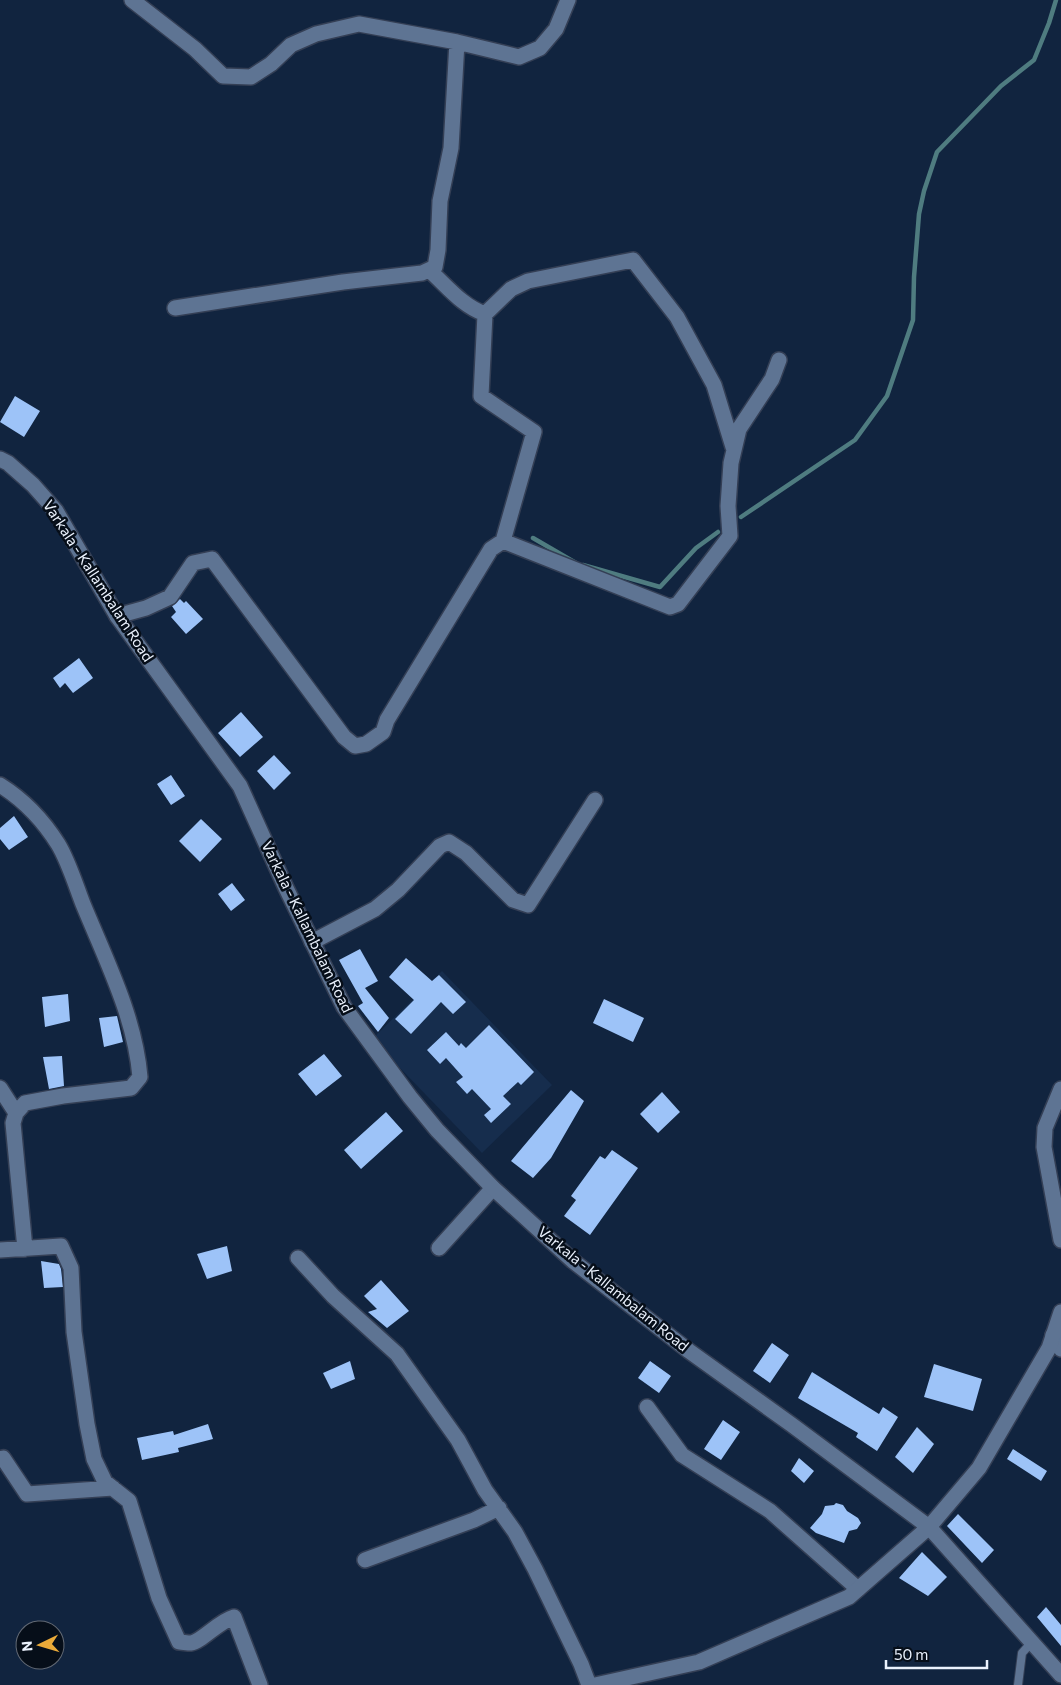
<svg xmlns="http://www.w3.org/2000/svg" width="1061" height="1685" viewBox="0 0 1061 1685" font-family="Commissioner,sans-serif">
<rect width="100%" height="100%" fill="#11243f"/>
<!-- built -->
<path fill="#162d4d" d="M 442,971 L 552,1085 L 482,1153 L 372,1039 Z"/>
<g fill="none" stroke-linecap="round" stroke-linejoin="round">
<!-- stream -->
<path stroke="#4f7c80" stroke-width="4.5" d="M 741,517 L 855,440 L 887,396 L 913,320 L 914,277 L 919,214 L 924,191 L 937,152 L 1001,86 L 1034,60 L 1049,23 L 1056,0
M 533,538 L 576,563
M 583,565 L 660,587 L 696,548 L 718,532"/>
</g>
<!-- building -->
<path fill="#9dc3f8" d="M 15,396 L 40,411 L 24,437 L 0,422 Z
M 180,599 L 184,603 L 186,601 L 203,619 L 186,634 L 171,617 L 176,612 L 172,606 Z
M 79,658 L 93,678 L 73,693 L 65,683 L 60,688 L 53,678 Z
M 241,712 L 263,737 L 240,757 L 218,733 Z
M 274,755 L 291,773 L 274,790 L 257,771 Z
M 171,775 L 185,796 L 171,805 L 157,784 Z
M 14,816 L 28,837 L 9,850 L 0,839 L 0,828 Z
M 201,819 L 222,839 L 200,862 L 179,841 Z
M 232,883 L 245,900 L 231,911 L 218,894 Z
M 360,949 L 378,981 L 365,988 L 389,1018 L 378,1032 L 358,1006 L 363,1003 L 339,960 Z
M 406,958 L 432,981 L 439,975 L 466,1002 L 453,1014 L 441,1002 L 411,1034 L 395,1019 L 414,1000 L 389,977 Z
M 68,994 L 70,1021 L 45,1027 L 42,997 Z
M 604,999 L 644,1018 L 633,1042 L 593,1023 Z
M 117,1016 L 123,1042 L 104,1047 L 99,1018 Z
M 489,1025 L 534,1072 L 521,1085 L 518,1082 L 503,1096 L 511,1104 L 491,1123 L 484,1115 L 491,1109 L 472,1089 L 467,1094 L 456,1082 L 463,1077 L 446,1058 L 440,1064 L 427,1050 L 446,1032 L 459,1046 L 461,1043 L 466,1048 Z
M 324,1054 L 342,1076 L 316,1096 L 298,1074 Z
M 62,1056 L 64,1086 L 49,1089 L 43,1057 Z
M 571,1090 L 584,1101 L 551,1158 L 533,1178 L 511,1161 Z
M 662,1092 L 680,1112 L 658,1133 L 640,1114 Z
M 386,1112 L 403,1131 L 361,1169 L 344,1150 Z
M 612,1150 L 638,1168 L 590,1235 L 564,1216 L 576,1200 L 571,1196 L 600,1156 L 605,1159 Z
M 227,1246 L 232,1271 L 207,1279 L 197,1254 Z
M 41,1261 L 59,1264 L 61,1269 L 63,1287 L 44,1288 Z
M 381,1280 L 409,1311 L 387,1328 L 368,1312 L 377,1309 L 364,1296 Z
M 772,1343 L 789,1355 L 770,1383 L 753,1371 Z
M 350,1361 L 355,1379 L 331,1389 L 323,1373 Z
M 650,1361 L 671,1376 L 659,1393 L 638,1378 Z
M 934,1364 L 982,1379 L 973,1411 L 924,1397 Z
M 812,1372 L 879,1414 L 883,1407 L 898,1417 L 877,1451 L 856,1437 L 858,1433 L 798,1398 Z
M 723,1420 L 740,1432 L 721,1460 L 704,1449 Z
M 208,1424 L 213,1439 L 178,1448 L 179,1452 L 142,1460 L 137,1438 L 173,1431 L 174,1435 Z
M 917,1427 L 934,1444 L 913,1473 L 895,1457 Z
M 1013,1449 L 1047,1471 L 1041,1481 L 1007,1459 Z
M 799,1458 L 814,1471 L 804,1483 L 791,1471 Z
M 836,1503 L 843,1505 L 847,1511 L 858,1518 L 861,1523 L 857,1529 L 849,1531 L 844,1543 L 816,1533 L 810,1528 L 822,1514 L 825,1506 L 834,1505 Z
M 958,1514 L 994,1550 L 982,1563 L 947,1526 Z
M 922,1552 L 947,1577 L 928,1596 L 899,1578 Z
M 1046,1607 L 1061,1625 L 1061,1646 L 1037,1617 Z"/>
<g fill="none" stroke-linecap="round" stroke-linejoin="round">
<!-- lane casing -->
<g stroke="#343f55" stroke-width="10">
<path id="lane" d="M 1018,1685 L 1022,1653 L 1032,1642"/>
</g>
<!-- street casing -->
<g stroke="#343f55" stroke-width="18">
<path id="street" d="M 132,0 L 195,49 L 223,76 L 251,77 L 271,64 L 291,45 L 316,34 L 359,24 L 457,42 L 519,57 L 540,48 L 556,29 L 568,0
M 429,270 C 447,286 462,306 485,314 L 511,289 L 528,281 L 633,260 L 677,317 L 714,385 L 733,447
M 175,308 L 343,282 L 422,273 L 435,267 L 438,250 L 440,201 L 451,148 L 457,42
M 485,314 L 481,396 L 534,432 L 503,541
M 117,616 L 146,608 L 170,597 L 193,563 L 212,559 L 344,737 L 355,746 L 366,744 L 383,732 L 387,720 L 491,549 L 503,541 L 670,607 L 678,604 L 730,536 L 728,506 L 731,463 L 739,429 L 772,379 L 779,360
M 0,785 C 24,800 43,820 58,844 C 68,860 76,886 83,904 C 106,960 135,1017 140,1077 L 131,1088 L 63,1096 L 25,1103 L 16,1113 L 13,1123 L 25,1249
M 312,942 L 375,909 L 398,890 L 440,846 L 449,842 L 466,853 L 513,900 L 528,905 L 595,800
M 0,1088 L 16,1113
M 1061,1089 L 1045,1128 L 1044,1147 L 1061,1240
M 439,1248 L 493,1188
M 0,1250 L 61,1246 L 71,1268 L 74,1332 L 87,1424 L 94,1459 L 105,1482 L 129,1501 L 159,1598 L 179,1642 C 182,1642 187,1643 191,1643 C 201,1642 219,1621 234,1617 L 260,1685
M 298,1258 L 333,1296 L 397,1354 L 458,1440 L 485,1490 L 515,1532 L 535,1569 L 581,1664 L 589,1685
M 1053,1335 L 1061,1349
M 647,1407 L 682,1455 L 770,1511 L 858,1589
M 0,1459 L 3,1458 L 27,1494 L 113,1488
M 365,1560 L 474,1520 L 499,1508"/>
</g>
<!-- secondary casing -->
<g stroke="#343f55" stroke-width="18">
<path id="secondary" d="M 0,459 L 8,463 L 33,485 L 56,511 L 117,616 L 240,786 L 286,888 L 344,1007 L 410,1097 L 437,1130 L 493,1188 L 573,1261 L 689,1351 L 792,1425 L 929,1527 L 1061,1675
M 595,1685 L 699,1662 L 849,1597 L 929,1527 L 979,1468 L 1049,1348 L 1061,1312"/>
</g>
<!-- lane -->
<use href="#lane" stroke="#5e7493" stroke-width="8"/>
<!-- street -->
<use href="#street" stroke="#5e7493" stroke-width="15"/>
<!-- secondary -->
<use href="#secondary" stroke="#5e7493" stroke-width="15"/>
</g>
<g text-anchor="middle" stroke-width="5" stroke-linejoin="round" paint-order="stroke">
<!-- street labels -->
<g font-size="15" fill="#ebf2fd" stroke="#060e19">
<text transform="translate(98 581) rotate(57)" y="5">Varkala - Kallambalam Road</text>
<text transform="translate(307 927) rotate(64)" y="5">Varkala - Kallambalam Road</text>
<text transform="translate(613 1289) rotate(39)" y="5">Varkala - Kallambalam Road</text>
</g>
</g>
<!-- north arrow -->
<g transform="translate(40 1645) rotate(265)"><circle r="24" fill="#060e19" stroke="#626974"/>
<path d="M0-4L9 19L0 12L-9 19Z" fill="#eaaa39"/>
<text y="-8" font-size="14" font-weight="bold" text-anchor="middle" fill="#ebf2fd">N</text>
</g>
<!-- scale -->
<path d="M886 1660v8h101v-8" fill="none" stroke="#ebf2fd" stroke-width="2.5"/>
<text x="894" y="1660" font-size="15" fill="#ebf2fd" stroke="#060e19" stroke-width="4" paint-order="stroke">50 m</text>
</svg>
